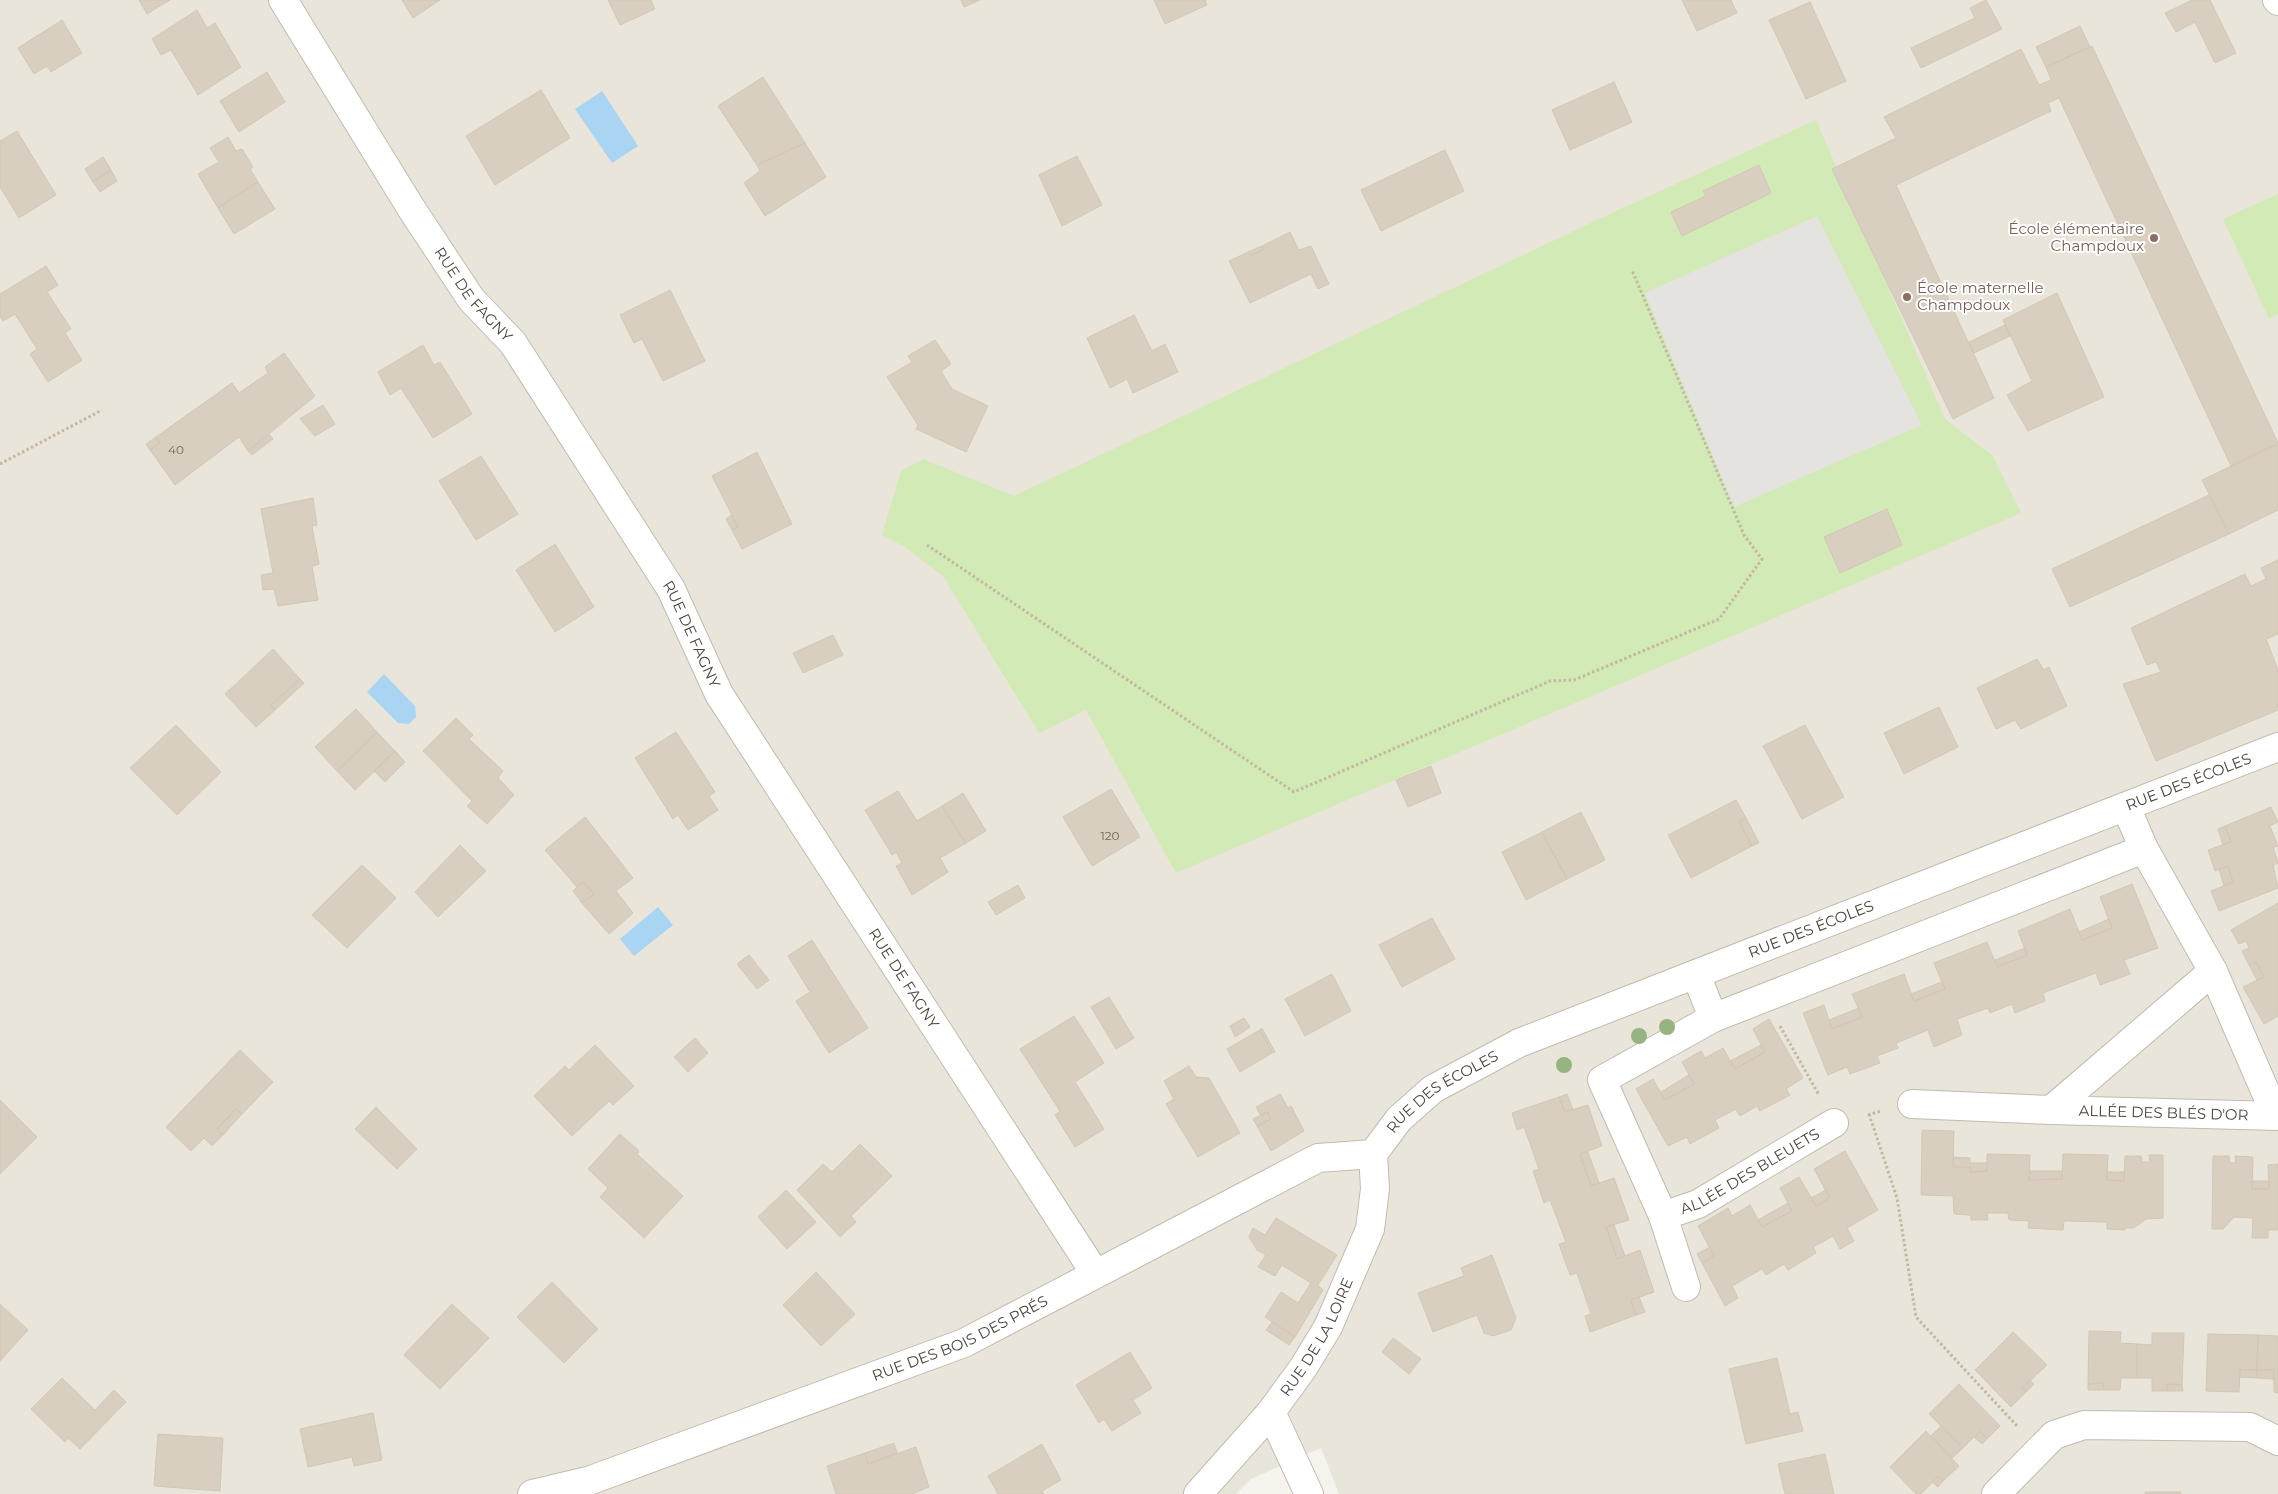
<svg xmlns="http://www.w3.org/2000/svg" width="2278" height="1494" viewBox="0 0 2278 1494" font-family="Montserrat,sans-serif">
<rect width="100%" height="100%" fill="#f6f3ec"/>
<!-- residential -->
<path fill="#eae5da" d="M 0,0 L 2278,0 L 2278,1494 L 1339,1494 L 1321,1448 L 1251,1479 L 1236,1494 L 0,1494 Z"/>
<!-- green -->
<path fill="#d2eab5" d="M 1816,120 L 1945,419 L 1992,455 L 2021,513 L 1176,873 L 1086,710 L 1039,733 L 943,576 L 905,547 L 882,535 L 901,471 L 923,459 L 1014,496 L 1614,212 Z
M 2278,194 L 2278,314 L 2269,319 L 2223,219 Z"/>
<!-- parking -->
<path fill="#e5e3e0" d="M 1817,216 L 1922,425 L 1734,507 L 1645,293 Z"/>
<!-- water -->
<path fill="#a9d4f2" d="M 602,91 L 638,146 L 612,163 L 575,109 Z
M 384,674 L 415,706 L 416,717 L 409,724 L 398,723 L 367,692 Z
M 658,907 L 673,925 L 634,956 L 620,939 Z"/>
<!-- building -->
<path fill="#d8cfc1" stroke="#d3c7b4" d="M 139,0 L 170,0 L 147,14 Z
M 402,0 L 440,0 L 413,18 Z
M 608,0 L 651,0 L 655,9 L 620,25 Z
M 961,0 L 980,0 L 964,7 Z
M 1154,0 L 1205,0 L 1207,5 L 1165,24 Z
M 1682,0 L 1731,0 L 1737,13 L 1697,31 Z
M 1986,0 L 2002,29 L 1921,68 L 1911,48 L 1975,18 L 1970,8 Z
M 2192,0 L 2210,0 L 2236,53 L 2215,63 L 2195,22 L 2176,32 L 2165,13 Z
M 1810,2 L 1846,81 L 1806,99 L 1769,20 Z
M 197,10 L 207,28 L 215,23 L 241,67 L 198,95 L 171,50 L 161,55 L 152,39 Z
M 62,20 L 82,53 L 51,72 L 47,66 L 34,74 L 18,48 Z
M 2080,26 L 2090,47 L 2046,67 L 2036,47 Z
M 2092,46 L 2278,443 L 2231,466 L 2059,98 L 2048,103 L 2051,111 L 1896,185 L 1994,398 L 1953,419 L 1832,169 L 1896,138 L 1884,117 L 2021,49 L 2039,85 L 2051,80 L 2046,67 Z
M 267,72 L 285,102 L 239,132 L 220,101 Z
M 763,77 L 805,143 L 757,165 L 718,106 Z
M 1614,82 L 1632,122 L 1570,150 L 1552,110 Z
M 541,90 L 570,138 L 495,185 L 466,136 Z
M 17,131 L 56,195 L 19,218 L 0,187 L 0,141 Z
M 228,137 L 236,151 L 242,149 L 253,167 L 250,169 L 258,182 L 218,208 L 198,174 L 219,162 L 210,148 Z
M 805,143 L 826,177 L 765,216 L 744,183 L 760,171 L 757,165 Z
M 1445,150 L 1464,191 L 1381,231 L 1361,190 Z
M 1077,156 L 1102,205 L 1062,226 L 1039,175 Z
M 103,157 L 111,170 L 93,182 L 85,169 Z
M 1759,165 L 1771,193 L 1682,236 L 1671,212 L 1706,196 L 1703,191 Z
M 111,170 L 117,181 L 100,192 L 93,182 Z
M 258,182 L 275,209 L 234,234 L 218,208 Z
M 1290,232 L 1299,250 L 1311,246 L 1329,284 L 1318,289 L 1311,274 L 1250,303 L 1229,261 L 1248,252 L 1250,256 L 1264,249 L 1262,246 Z
M 1262,246 L 1264,249 L 1250,256 L 1248,252 Z
M 46,266 L 58,285 L 47,292 L 71,329 L 65,333 L 82,360 L 48,382 L 30,354 L 37,349 L 15,314 L 3,321 L 0,316 L 0,294 Z
M 670,290 L 705,361 L 663,381 L 642,339 L 634,343 L 620,315 Z
M 2057,293 L 2104,397 L 2028,431 L 2007,395 L 2032,381 L 2003,320 Z
M 1134,315 L 1152,351 L 1165,344 L 1178,372 L 1133,393 L 1127,379 L 1110,388 L 1087,338 Z
M 2005,325 L 2010,336 L 1974,353 L 1969,342 Z
M 935,340 L 951,364 L 941,371 L 952,389 L 988,406 L 966,452 L 916,429 L 918,425 L 887,377 L 912,362 L 908,356 Z
M 423,345 L 434,365 L 440,362 L 472,414 L 433,438 L 401,388 L 390,395 L 378,372 Z
M 284,353 L 315,396 L 248,451 L 239,437 L 175,485 L 150,450 L 160,443 L 156,437 L 232,383 L 239,393 L 268,373 L 265,367 Z
M 323,405 L 335,424 L 315,436 L 300,419 Z
M 269,434 L 273,439 L 252,455 L 248,451 Z
M 156,437 L 160,443 L 150,450 L 146,444 Z
M 2278,444 L 2278,510 L 2229,534 L 2202,480 Z
M 757,452 L 792,524 L 742,549 L 732,530 L 738,527 L 712,476 Z
M 481,456 L 518,514 L 476,540 L 439,481 Z
M 2209,495 L 2229,534 L 2070,607 L 2052,569 Z
M 313,498 L 317,525 L 312,526 L 319,564 L 312,566 L 318,600 L 278,606 L 274,589 L 263,590 L 261,575 L 273,573 L 261,509 Z
M 1887,509 L 1902,545 L 1840,573 L 1824,537 Z
M 731,515 L 738,527 L 732,530 L 726,519 Z
M 555,544 L 594,607 L 555,632 L 516,570 Z
M 2278,560 L 2278,634 L 2266,639 L 2278,670 L 2278,710 L 2156,761 L 2123,684 L 2161,672 L 2156,662 L 2147,665 L 2131,628 L 2245,574 L 2251,586 L 2266,579 L 2261,568 Z
M 833,635 L 843,655 L 803,673 L 793,653 Z
M 273,649 L 300,679 L 271,705 L 275,710 L 256,727 L 225,694 Z
M 2037,659 L 2044,670 L 2049,667 L 2067,706 L 2021,729 L 2015,720 L 1996,729 L 1977,688 Z
M 300,679 L 304,683 L 275,710 L 271,705 Z
M 1939,707 L 1958,747 L 1904,774 L 1884,733 Z
M 356,709 L 377,732 L 337,771 L 315,747 Z
M 456,718 L 473,735 L 469,739 L 503,771 L 498,778 L 514,795 L 487,824 L 467,806 L 472,801 L 423,751 Z
M 176,725 L 221,772 L 177,815 L 130,768 Z
M 1805,725 L 1844,797 L 1802,819 L 1763,746 Z
M 377,732 L 395,751 L 355,790 L 337,771 Z
M 676,732 L 715,792 L 709,796 L 718,810 L 688,830 L 678,815 L 673,819 L 635,758 Z
M 395,751 L 405,762 L 385,782 L 374,771 Z
M 1431,766 L 1441,793 L 1408,807 L 1396,780 Z
M 1111,789 L 1140,837 L 1092,866 L 1063,817 Z
M 898,791 L 917,821 L 942,806 L 966,843 L 940,858 L 948,872 L 912,895 L 896,866 L 902,863 L 896,852 L 892,855 L 865,810 Z
M 963,793 L 986,831 L 966,843 L 942,806 Z
M 1736,800 L 1746,818 L 1739,822 L 1752,846 L 1691,878 L 1668,835 Z
M 2271,807 L 2278,822 L 2270,826 L 2278,846 L 2273,847 L 2278,863 L 2273,865 L 2278,888 L 2219,911 L 2211,891 L 2233,882 L 2228,866 L 2215,871 L 2208,850 L 2231,842 L 2225,826 Z
M 1581,812 L 1605,860 L 1567,879 L 1542,832 Z
M 585,817 L 633,878 L 616,891 L 633,913 L 609,934 L 582,903 L 594,894 L 583,882 L 577,887 L 545,850 Z
M 1746,818 L 1759,843 L 1752,846 L 1739,822 Z
M 2225,826 L 2231,842 L 2223,845 L 2218,829 Z
M 1542,832 L 1567,879 L 1526,900 L 1502,852 Z
M 460,845 L 486,871 L 438,917 L 415,892 Z
M 362,865 L 396,898 L 347,948 L 312,915 Z
M 2228,866 L 2233,882 L 2224,886 L 2219,869 Z
M 583,882 L 594,894 L 582,903 L 573,891 Z
M 2132,884 L 2158,948 L 2124,960 L 2130,974 L 2100,985 L 2096,973 L 2043,993 L 2045,1001 L 2015,1013 L 2012,1004 L 1990,1013 L 1988,1008 L 1957,1019 L 1962,1035 L 1934,1047 L 1928,1030 L 1896,1043 L 1898,1048 L 1877,1056 L 1880,1063 L 1850,1074 L 1847,1067 L 1828,1075 L 1803,1013 L 1824,1005 L 1832,1029 L 1862,1017 L 1852,994 L 1904,974 L 1914,1001 L 1945,989 L 1934,963 L 1987,942 L 1997,967 L 2027,955 L 2018,931 L 2070,909 L 2082,940 L 2112,928 L 2100,897 Z
M 1018,885 L 1025,898 L 996,915 L 988,902 Z
M 2278,903 L 2278,1016 L 2264,1024 L 2243,987 L 2264,977 L 2256,962 L 2249,965 L 2242,951 L 2249,948 L 2246,941 L 2239,944 L 2231,930 Z
M 1432,918 L 1455,959 L 1402,987 L 1379,945 Z
M 2109,919 L 2112,928 L 2082,940 L 2079,932 Z
M 812,940 L 868,1028 L 829,1053 L 796,1001 L 810,992 L 788,956 Z
M 2025,948 L 2027,955 L 1997,967 L 1995,960 Z
M 749,955 L 769,980 L 757,989 L 737,964 Z
M 2256,962 L 2264,977 L 2257,980 L 2249,965 Z
M 1332,974 L 1351,1011 L 1305,1036 L 1285,999 Z
M 1942,982 L 1945,989 L 1914,1001 L 1911,994 Z
M 1109,997 L 1134,1038 L 1116,1049 L 1091,1007 Z
M 1859,1008 L 1862,1017 L 1832,1029 L 1829,1020 Z
M 1074,1016 L 1104,1063 L 1075,1082 L 1104,1129 L 1075,1147 L 1055,1115 L 1060,1111 L 1020,1049 Z
M 1244,1018 L 1250,1027 L 1235,1037 L 1230,1026 Z
M 1769,1019 L 1803,1078 L 1786,1089 L 1790,1095 L 1760,1111 L 1757,1106 L 1740,1116 L 1736,1109 L 1715,1120 L 1719,1128 L 1690,1144 L 1687,1137 L 1668,1146 L 1636,1089 L 1653,1079 L 1665,1100 L 1694,1084 L 1682,1062 L 1701,1051 L 1705,1058 L 1723,1048 L 1735,1069 L 1765,1052 L 1753,1029 Z
M 1262,1028 L 1275,1052 L 1272,1053 L 1260,1030 Z
M 1260,1030 L 1272,1053 L 1240,1072 L 1227,1049 Z
M 695,1038 L 708,1053 L 688,1072 L 674,1057 Z
M 595,1045 L 634,1086 L 613,1105 L 609,1101 L 572,1136 L 534,1096 L 565,1066 L 569,1070 Z
M 1761,1045 L 1765,1052 L 1735,1069 L 1730,1061 Z
M 240,1050 L 273,1082 L 242,1114 L 236,1109 L 217,1129 L 223,1135 L 212,1146 L 204,1138 L 191,1151 L 166,1127 Z
M 1189,1066 L 1196,1077 L 1209,1078 L 1240,1133 L 1198,1157 L 1166,1104 L 1174,1099 L 1164,1081 Z
M 1689,1075 L 1694,1084 L 1665,1100 L 1661,1092 Z
M 1280,1094 L 1288,1108 L 1291,1106 L 1304,1131 L 1271,1151 L 1257,1126 L 1271,1119 L 1267,1112 L 1261,1116 L 1256,1107 Z
M 1567,1094 L 1573,1110 L 1565,1112 L 1559,1097 Z
M 1559,1097 L 1565,1112 L 1588,1105 L 1602,1146 L 1580,1154 L 1591,1186 L 1614,1178 L 1629,1220 L 1606,1227 L 1617,1259 L 1640,1250 L 1654,1292 L 1631,1300 L 1636,1315 L 1590,1332 L 1585,1316 L 1591,1314 L 1577,1273 L 1570,1275 L 1559,1244 L 1566,1242 L 1550,1200 L 1544,1203 L 1533,1171 L 1539,1169 L 1524,1127 L 1517,1130 L 1512,1113 Z
M 0,1100 L 37,1137 L 0,1174 Z
M 376,1107 L 417,1149 L 397,1169 L 355,1129 Z
M 236,1109 L 242,1114 L 223,1135 L 217,1129 Z
M 1267,1112 L 1271,1119 L 1257,1126 L 1253,1119 Z
M 1922,1130 L 1954,1131 L 1953,1167 L 1970,1167 L 1970,1172 L 1987,1171 L 1987,1154 L 2030,1155 L 2029,1180 L 2062,1179 L 2063,1154 L 2108,1155 L 2107,1180 L 2124,1181 L 2125,1156 L 2141,1156 L 2142,1162 L 2150,1162 L 2149,1155 L 2163,1155 L 2163,1218 L 2146,1219 L 2134,1228 L 2125,1228 L 2125,1230 L 2107,1229 L 2107,1222 L 2064,1221 L 2063,1230 L 2028,1228 L 2029,1221 L 2009,1220 L 2008,1213 L 1987,1213 L 1988,1220 L 1971,1220 L 1971,1215 L 1954,1214 L 1953,1196 L 1921,1195 Z
M 620,1134 L 639,1151 L 637,1154 L 683,1196 L 644,1238 L 600,1197 L 608,1188 L 588,1169 Z
M 860,1144 L 892,1176 L 851,1216 L 856,1222 L 840,1237 L 797,1190 L 823,1164 L 832,1172 Z
M 1845,1151 L 1878,1210 L 1847,1228 L 1854,1241 L 1840,1249 L 1833,1236 L 1813,1247 L 1816,1253 L 1788,1270 L 1784,1264 L 1766,1275 L 1762,1269 L 1732,1286 L 1738,1298 L 1725,1306 L 1702,1263 L 1714,1256 L 1698,1226 L 1728,1208 L 1732,1216 L 1750,1205 L 1762,1227 L 1792,1211 L 1780,1188 L 1799,1177 L 1816,1206 L 1830,1198 L 1814,1169 Z
M 1588,1152 L 1599,1183 L 1591,1186 L 1580,1154 Z
M 2213,1156 L 2229,1156 L 2230,1163 L 2236,1163 L 2235,1156 L 2253,1157 L 2252,1189 L 2269,1189 L 2268,1165 L 2278,1164 L 2278,1230 L 2268,1230 L 2268,1238 L 2252,1238 L 2253,1218 L 2234,1217 L 2223,1229 L 2212,1229 Z
M 1953,1157 L 1970,1158 L 1970,1163 L 1987,1163 L 1987,1171 L 1970,1172 L 1970,1167 L 1953,1167 Z
M 2030,1171 L 2062,1171 L 2062,1179 L 2029,1180 Z
M 2107,1172 L 2124,1172 L 2124,1181 L 2107,1180 Z
M 2252,1181 L 2269,1181 L 2269,1189 L 2252,1189 Z
M 786,1190 L 816,1222 L 787,1249 L 758,1217 Z
M 1826,1190 L 1830,1198 L 1816,1206 L 1811,1198 Z
M 1788,1203 L 1792,1211 L 1762,1227 L 1758,1220 Z
M 1276,1218 L 1337,1255 L 1318,1285 L 1323,1290 L 1295,1337 L 1265,1317 L 1281,1292 L 1298,1303 L 1311,1283 L 1282,1265 L 1275,1276 L 1258,1267 L 1266,1255 L 1257,1250 L 1249,1237 L 1253,1228 L 1265,1235 Z
M 1614,1225 L 1625,1256 L 1617,1259 L 1606,1227 Z
M 1710,1247 L 1714,1256 L 1702,1263 L 1697,1254 Z
M 1492,1255 L 1516,1318 L 1511,1330 L 1493,1336 L 1484,1333 L 1477,1315 L 1433,1332 L 1418,1293 L 1464,1276 L 1461,1268 Z
M 816,1272 L 855,1314 L 821,1346 L 783,1305 Z
M 552,1282 L 598,1329 L 564,1363 L 517,1317 Z
M 1639,1297 L 1645,1312 L 1636,1315 L 1631,1300 Z
M 0,1304 L 28,1330 L 0,1361 Z
M 452,1304 L 489,1338 L 440,1389 L 404,1355 Z
M 1272,1322 L 1295,1337 L 1289,1345 L 1266,1330 Z
M 2089,1331 L 2121,1332 L 2120,1343 L 2137,1344 L 2137,1378 L 2121,1378 L 2120,1390 L 2104,1390 L 2103,1383 L 2088,1384 Z
M 2013,1332 L 2047,1365 L 2021,1389 L 2026,1392 L 2011,1407 L 1975,1370 Z
M 2152,1333 L 2184,1333 L 2182,1385 L 2167,1384 L 2167,1391 L 2152,1391 L 2152,1378 L 2137,1378 L 2137,1344 L 2152,1345 Z
M 2208,1334 L 2258,1335 L 2257,1370 L 2240,1370 L 2239,1392 L 2206,1391 Z
M 2258,1335 L 2278,1336 L 2278,1393 L 2274,1392 L 2274,1370 L 2257,1370 Z
M 1393,1338 L 1421,1359 L 1409,1374 L 1382,1352 Z
M 1130,1352 L 1152,1388 L 1133,1400 L 1141,1413 L 1112,1431 L 1104,1419 L 1099,1423 L 1076,1385 Z
M 1777,1358 L 1790,1414 L 1798,1412 L 1803,1431 L 1746,1444 L 1729,1369 Z
M 2240,1370 L 2257,1370 L 2257,1378 L 2240,1377 Z
M 2257,1370 L 2274,1370 L 2274,1379 L 2257,1378 Z
M 62,1378 L 95,1410 L 114,1390 L 126,1402 L 80,1449 L 68,1438 L 65,1442 L 31,1409 Z
M 2030,1380 L 2034,1384 L 2026,1392 L 2021,1389 Z
M 2103,1383 L 2104,1390 L 2088,1390 L 2088,1384 Z
M 1959,1384 L 2000,1426 L 1987,1439 L 1980,1431 L 1963,1448 L 1929,1414 Z
M 2167,1384 L 2182,1385 L 2183,1391 L 2167,1391 Z
M 373,1413 L 382,1460 L 354,1466 L 352,1457 L 308,1467 L 300,1429 Z
M 1941,1426 L 1963,1448 L 1952,1458 L 1931,1436 Z
M 1926,1431 L 1959,1466 L 1943,1481 L 1938,1476 L 1921,1494 L 1916,1494 L 1890,1467 Z
M 1980,1431 L 1987,1439 L 1982,1444 L 1974,1437 Z
M 158,1434 L 223,1438 L 220,1491 L 154,1486 Z
M 894,1443 L 897,1453 L 868,1464 L 865,1453 Z
M 1042,1444 L 1061,1480 L 1042,1491 L 1044,1494 L 998,1494 L 988,1476 Z
M 916,1447 L 929,1487 L 912,1494 L 836,1494 L 827,1466 L 865,1453 L 868,1464 Z
M 1825,1454 L 1834,1494 L 1785,1494 L 1778,1464 Z
M 1938,1476 L 1943,1481 L 1938,1487 L 1932,1482 Z
M 2145,1492 L 2181,1492 L 2181,1494 L 2145,1494 Z"/>
<g fill="none" stroke-linecap="round" stroke-linejoin="round">
<!-- minor casing -->
<g stroke="#c2bbae" stroke-width="30">
<g id="minor">
<path id="s1" d="M 283,0 L 411,208 L 471,299 L 513,343 L 671,589 L 719,694 L 1095,1273"/>
<path d="M 2126,807 L 2144,849 L 2213,971 L 2276,1116"/>
<path id="s2" d="M 2213,971 L 2051,1110 L 2278,1116"/>
<path d="M 1713,1018 L 2144,849"/>
<path d="M 1912,1104 L 2051,1110"/>
<path id="s3" d="M 1373,1154 L 1399,1119 L 1433,1089 L 1519,1043 L 2278,747"/>
<path id="s4" d="M 1663,1216 L 1698,1204 L 1834,1123"/>
<path d="M 1686,1287 L 1663,1216 L 1602,1080 L 1713,1018 L 1696,974"/>
<path d="M 1271,1412 L 1309,1494"/>
<path id="s5" d="M 532,1494 L 591,1480 L 964,1343 L 1318,1158 L 1373,1154"/>
<path id="s6" d="M 1198,1494 L 1271,1412 L 1303,1368 L 1328,1327 L 1370,1229 L 1375,1189 L 1373,1154"/>
<path d="M 1996,1494 L 2054,1435 L 2084,1425 L 2250,1427 L 2278,1441"/>
</g>
</g>
<!-- tertiary casing -->
<g stroke="#c2bbae" stroke-width="30">
<path id="tertiary" d="M 2277,0 L 2278,1"/>
</g>
<!-- path -->
<path stroke="#c4b79f" stroke-width="3" stroke-dasharray="2.5 2.5" stroke-linecap="butt" d="M 0,464 L 102,410
M 927,545 L 1294,792 L 1550,681 L 1574,680 L 1719,619 L 1762,559 L 1744,535 L 1632,270
M 1780,1026 L 1819,1095
M 1869,1114 L 1897,1198 L 1916,1317 L 2017,1426
M 1868,1115 L 1881,1111"/>
<!-- minor -->
<use href="#minor" stroke="#fff" stroke-width="28"/>
<!-- tertiary -->
<use href="#tertiary" stroke="#fff" stroke-width="28"/>
</g>
<!-- trees -->
<g fill="#97b381">
<circle cx="1667" cy="1027" r="8"/>
<circle cx="1639" cy="1036" r="8"/>
<circle cx="1564" cy="1065" r="8"/>
</g>
<!-- markers -->
<g fill="#8d6e63" stroke="#fff" stroke-width="2">
<circle cx="2154" cy="238" r="5"/>
<circle cx="1907" cy="297" r="5"/>
</g>
<g text-anchor="middle" stroke-width="4" stroke-linejoin="round" paint-order="stroke">
<!-- number labels -->
<g font-size="12" fill="#6e675b">
<text x="176" y="454">40</text>
<text x="1110" y="840">120</text>
</g>
<!-- education labels -->
<g font-size="15" fill="#785e54" stroke="#fff" text-anchor="end">
<text x="2144" y="234">École élémentaire<tspan x="2144" dy="17">Champdoux</tspan></text>
<text x="1917" y="293" text-anchor="start">École maternelle<tspan x="1917" dy="17">Champdoux</tspan></text>
</g>
<!-- street labels -->
<g font-size="15" fill="#4b4439" stroke="#fff">
<text dy="5" stroke="none"><textPath href="#s1" startOffset="351">RUE DE FAGNY</textPath></text>
<text dy="5" stroke="none"><textPath href="#s1" startOffset="756">RUE DE FAGNY</textPath></text>
<text dy="5" stroke="none"><textPath href="#s3" startOffset="905">RUE DES ÉCOLES</textPath></text>
<text dy="5" stroke="none"><textPath href="#s3" startOffset="500">RUE DES ÉCOLES</textPath></text>
<text dy="5" stroke="none"><textPath href="#s1" startOffset="1161">RUE DE FAGNY</textPath></text>
<text dy="5" stroke="none"><textPath href="#s3" startOffset="95">RUE DES ÉCOLES</textPath></text>
<text dy="5" stroke="none"><textPath href="#s2" startOffset="326">ALLÉE DES BLÉS D'OR</textPath></text>
<text dy="5" stroke="none"><textPath href="#s4" startOffset="98">ALLÉE DES BLEUETS</textPath></text>
<text dy="5" stroke="none"><textPath href="#s5" startOffset="456">RUE DES BOIS DES PRÉS</textPath></text>
<text dy="5" stroke="none"><textPath href="#s6" startOffset="198">RUE DE LA LOIRE</textPath></text>
</g>
</g>
</svg>
